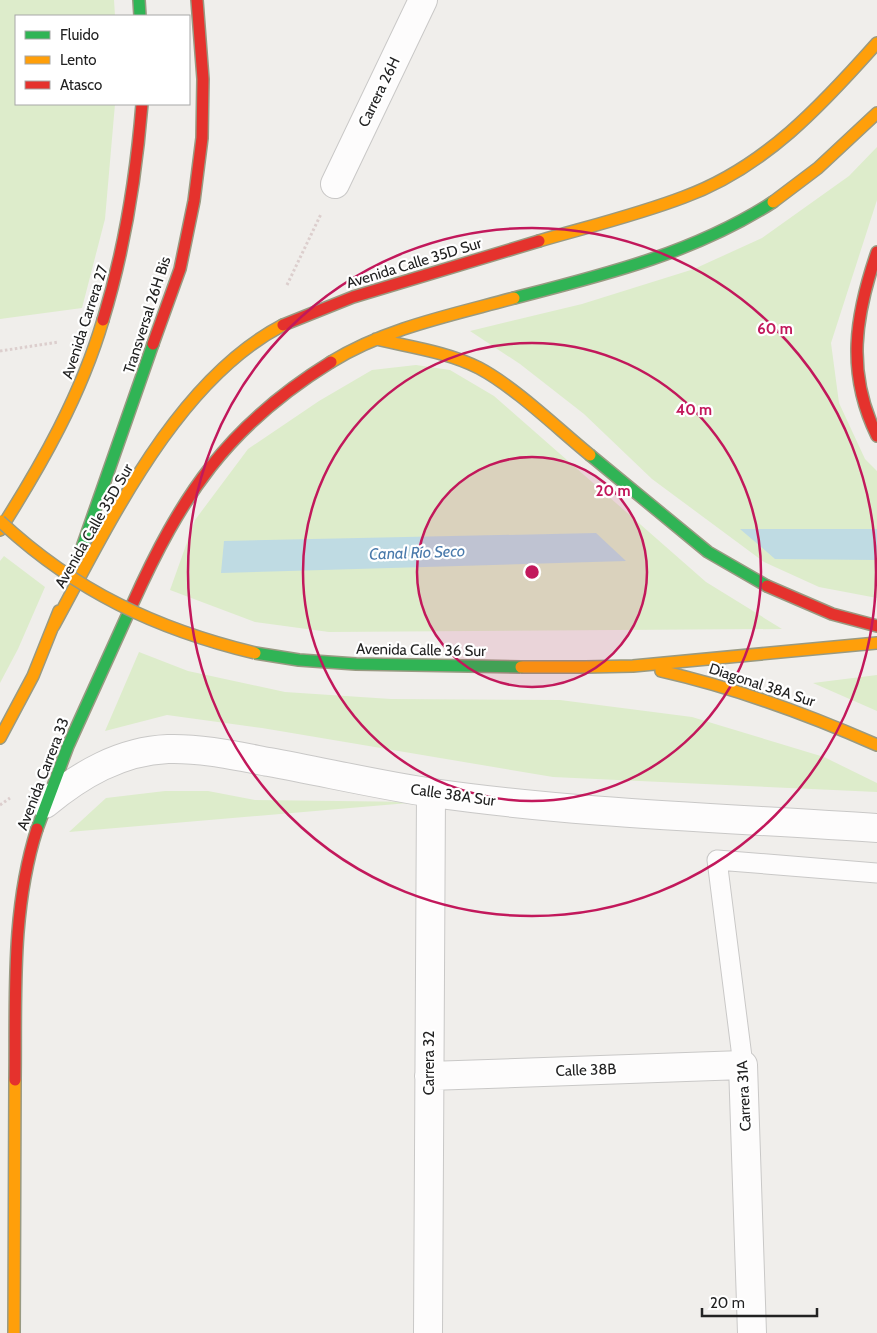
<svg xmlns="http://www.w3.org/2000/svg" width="877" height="1333" viewBox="0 0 877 1333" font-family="Cabin,sans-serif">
<rect width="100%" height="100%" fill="#f0eeeb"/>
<!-- grass -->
<path fill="#ddeccb" d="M 0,0 L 114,0 L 115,16 L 16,16 L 16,104 L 115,104 L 105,219 L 82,308 L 0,319 Z
M 877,147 L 877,200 L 831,343 L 839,403 L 865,459 L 877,471 L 877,598 L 819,587 L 764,562 L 652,479 L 584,414 L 520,364 L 470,331 L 582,304 L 694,269 L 762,238 L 849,176 Z
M 416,365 L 450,370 L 494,396 L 706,582 L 782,629 L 329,632 L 255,622 L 170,590 L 195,520 L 248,449 L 319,401 L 372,370 Z
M 4,556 L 45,587 L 18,649 L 0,683 L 0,561 Z
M 139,652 L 188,671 L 285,692 L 391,699 L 560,700 L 692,717 L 824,757 L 877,783 L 877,792 L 553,777 L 262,728 L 167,715 L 105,731 Z
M 877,675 L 877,711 L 813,683 Z
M 165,791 L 208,791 L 255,800 L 420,802 L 69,832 L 106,798 Z"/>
<!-- water -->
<path fill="#bfdbe3" d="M 740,529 L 877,529 L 877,560 L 775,559 Z
M 596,533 L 626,561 L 221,573 L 224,541 Z"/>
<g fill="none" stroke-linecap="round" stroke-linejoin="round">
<!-- lane casing -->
<g stroke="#c9c8c7" stroke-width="21">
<path id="lane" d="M 743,1065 L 717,860 L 877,873"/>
</g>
<!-- street casing -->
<g stroke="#c9c8c7" stroke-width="30">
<path id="street" d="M 335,184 L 423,0
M 45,804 C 80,775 120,751 168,749 C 201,748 237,756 269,762 C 324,772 379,785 433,793 C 580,814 729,818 877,828
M 429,1076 L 743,1065 L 752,1333
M 428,1333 L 431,793"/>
</g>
<!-- fast casing -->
<g stroke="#999a82" stroke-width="14">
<path id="fast" d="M 139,0 L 140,16
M 514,298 C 604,275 694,253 773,202
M 590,455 L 708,552 L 767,586
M 81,550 L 153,344
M 37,829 L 68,746 L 132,605"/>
</g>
<!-- slow casing -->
<g stroke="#999a82" stroke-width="14">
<path id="slow" d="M 773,202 L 818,168 L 877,113
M 539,241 C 587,227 637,215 684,197 C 764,168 822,105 877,43
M 376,339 C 410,347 448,352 479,368 C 515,387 558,429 590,455
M 331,362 C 386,328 452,315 514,298
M 0,530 C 42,464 81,395 103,320
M 53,627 C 109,525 175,381 283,325
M 586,667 L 633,666 L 877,643
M 661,671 C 736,688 807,714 877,745
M 0,738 L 33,676 L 59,611
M 14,1333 L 15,1080"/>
</g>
<!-- jam casing -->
<g stroke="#999a82" stroke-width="14">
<path id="jam" d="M 877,252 C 855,316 846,373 877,436
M 103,320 C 125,248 136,178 142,104
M 283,325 L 353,297 L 539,241
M 153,344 L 180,269 L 194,201 L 202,138 L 203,79 L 197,0
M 767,586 L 832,614 L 877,626
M 132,605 C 181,496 227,426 331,362
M 15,1080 C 16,996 11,910 37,829"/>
</g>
<!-- path -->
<path stroke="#dccecd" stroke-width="3" stroke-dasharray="2.5 2.5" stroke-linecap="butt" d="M 287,285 L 321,214
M 0,351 L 59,342
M 0,805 L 10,798"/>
<!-- lane -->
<use href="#lane" stroke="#fdfcfc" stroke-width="19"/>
<!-- street -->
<use href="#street" stroke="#fdfcfc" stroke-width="28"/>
<!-- fast -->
<use href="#fast" stroke="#30b455" stroke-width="11"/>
<!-- slow -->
<use href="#slow" stroke="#ff9f0a" stroke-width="11"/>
<!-- jam -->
<use href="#jam" stroke="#e5322d" stroke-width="11"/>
<!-- fast-bridge casing -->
<g stroke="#999a82" stroke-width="14" stroke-linecap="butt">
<path id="fast-bridge" d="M 255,653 L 299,660 L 356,664 L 521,667"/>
</g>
<!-- slow-bridge casing -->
<g stroke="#999a82" stroke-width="14" stroke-linecap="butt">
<path id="slow-bridge" d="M 0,521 C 75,591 156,629 255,653
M 521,667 L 586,667"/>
</g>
<!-- fast-bridge -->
<use href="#fast-bridge" stroke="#30b455" stroke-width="11"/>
<!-- slow-bridge -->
<use href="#slow-bridge" stroke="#ff9f0a" stroke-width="11"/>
</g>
<!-- distance rings -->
<circle cx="532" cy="572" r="115" fill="#c2185b" fill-opacity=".12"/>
<g fill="none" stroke="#c2185b" stroke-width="2.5">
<circle cx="532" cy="572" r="115"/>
<circle cx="532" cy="572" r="229"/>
<circle cx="532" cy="572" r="344"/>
</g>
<g text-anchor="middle" stroke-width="4.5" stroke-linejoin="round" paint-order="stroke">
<!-- street labels -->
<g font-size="15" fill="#222" stroke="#fff">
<text transform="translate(379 92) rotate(-64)" y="5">Carrera 26H</text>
<text transform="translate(414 263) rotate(-17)" y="5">Avenida Calle 35D Sur</text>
<text transform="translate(147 315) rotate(-72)" y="5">Transversal 26H Bis</text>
<text transform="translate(85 322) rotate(-72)" y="5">Avenida Carrera 27</text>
<text transform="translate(94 526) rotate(-60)" y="5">Avenida Calle 35D Sur</text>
<text transform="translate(421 650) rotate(1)" y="5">Avenida Calle 36 Sur</text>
<text transform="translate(762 685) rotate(18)" y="5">Diagonal 38A Sur</text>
<text transform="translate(43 774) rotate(-69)" y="5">Avenida Carrera 33</text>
<text transform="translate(453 795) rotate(8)" y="5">Calle 38A Sur</text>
<text transform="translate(429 1063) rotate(-90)" y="5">Carrera 32</text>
<text transform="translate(586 1070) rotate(-2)" y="5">Calle 38B</text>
<text transform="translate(744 1096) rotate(-93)" y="5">Carrera 31A</text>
</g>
<!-- water labels -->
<g font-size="16" font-style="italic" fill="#4a7aab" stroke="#fff">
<text transform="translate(417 552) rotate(-2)" y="6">Canal Río Seco</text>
</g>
</g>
<circle cx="532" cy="572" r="8" fill="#c2185b" stroke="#fff" stroke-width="2.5"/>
<g font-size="15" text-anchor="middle" font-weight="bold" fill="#c2185b" stroke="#fff" stroke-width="4.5" stroke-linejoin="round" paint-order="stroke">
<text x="775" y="334">60 m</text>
<text x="694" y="415">40 m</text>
<text x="613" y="496">20 m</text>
</g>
<!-- legend -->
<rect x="15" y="15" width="175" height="90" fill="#ffffff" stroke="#a7a7a7"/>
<rect x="25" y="31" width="25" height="8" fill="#30b455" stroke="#a7a7a7"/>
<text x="60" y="40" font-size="15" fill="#222222">Fluido</text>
<rect x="25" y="56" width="25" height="8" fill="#ff9f0a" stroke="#a7a7a7"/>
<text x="60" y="65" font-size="15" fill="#222222">Lento</text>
<rect x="25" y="81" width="25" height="8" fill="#e5322d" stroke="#a7a7a7"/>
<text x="60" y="90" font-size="15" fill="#222222">Atasco</text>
<!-- scale -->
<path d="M702 1308v8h115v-8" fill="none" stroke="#222222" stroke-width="2.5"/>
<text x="710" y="1308" font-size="15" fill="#222222" stroke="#ffffff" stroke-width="4" paint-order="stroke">20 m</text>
</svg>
